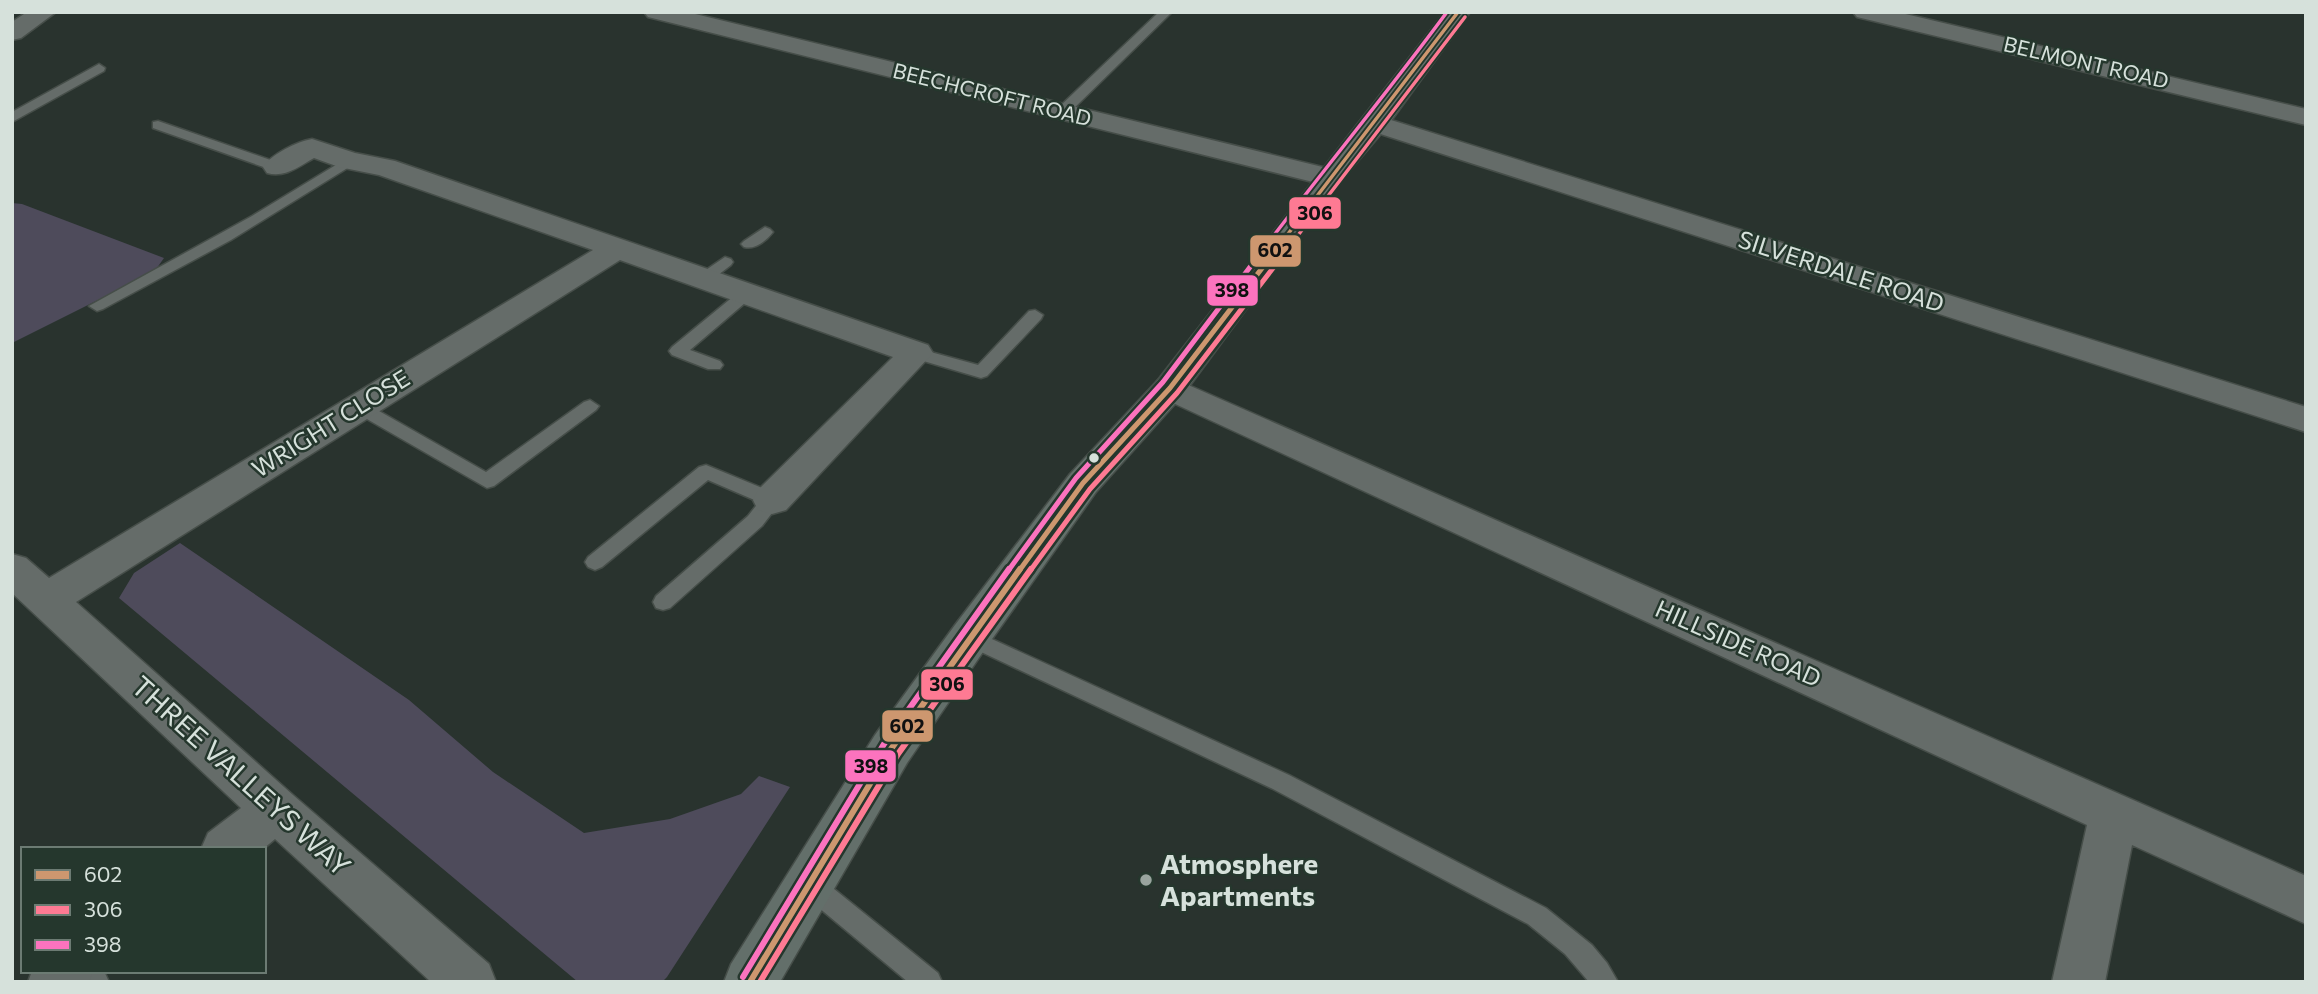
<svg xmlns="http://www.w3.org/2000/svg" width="2318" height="994" viewBox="0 0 2318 994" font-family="Commissioner,sans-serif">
<rect width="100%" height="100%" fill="#29332e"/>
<!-- green -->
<path fill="#4e4b5b" d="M 12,203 L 22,204 L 164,258 L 154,272 L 12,343 Z
M 180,543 L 409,700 L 493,772 L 584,833 L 670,819 L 741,794 L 759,776 L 790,787 L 667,977 L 662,982 L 578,982 L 119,598 L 134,573 Z"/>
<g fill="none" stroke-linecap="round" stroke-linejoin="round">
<!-- lane casing -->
<g stroke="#464e49" stroke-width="3">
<path id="lane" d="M 1159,12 L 1172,12 L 1067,115 L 1057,115 L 1057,109 Z
M 99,64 L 105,68 L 104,71 L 12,122 L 12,112 Z
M 158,121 L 282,164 L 284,167 L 277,171 L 272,170 L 153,128 L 153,122 Z
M 349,157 L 354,158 L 354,164 L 231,240 L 103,309 L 97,311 L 89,306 L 252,216 Z
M 765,227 L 770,229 L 773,232 C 766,241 755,250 744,247 L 741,244 L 744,241 Z
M 725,257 L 731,259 L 733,262 L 731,265 L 709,282 L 697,282 L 695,279 L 697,276 Z
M 746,289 L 752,291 L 754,294 L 752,297 L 690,350 L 720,361 L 723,365 L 720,369 L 708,369 L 672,355 L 669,351 L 672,347 L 740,291 Z
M 1035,310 L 1043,315 L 1041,319 L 987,376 L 981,378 L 910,357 L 907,353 L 916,348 L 978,365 L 1029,311 Z
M 590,400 L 599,406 L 596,410 L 494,486 L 487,488 L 353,411 L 350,407 L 359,401 L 365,403 L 486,472 L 584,402 Z
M 706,465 L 779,495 L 782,500 L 762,526 L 670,608 L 663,610 L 656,608 L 653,602 L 656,596 L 748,516 L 759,502 L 708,480 L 602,567 L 595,570 L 588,567 L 585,562 L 588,557 L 699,467 Z
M 970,629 L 1289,775 L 1546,908 L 1592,945 L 1607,963 L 1618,982 L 1589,982 L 1565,954 L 1528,924 L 1273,789 L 962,643 L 959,637 L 962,631 Z
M 809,872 L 818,876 L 938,973 L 942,982 L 908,982 L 800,892 L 796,884 L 800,876 Z
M 73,971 L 104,971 L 109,982 L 78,982 Z"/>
</g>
<!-- street casing -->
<g stroke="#464e49" stroke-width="3">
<path id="street" d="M 27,12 L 56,12 L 21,38 L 12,40 L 12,22 Z
M 644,12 L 687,12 L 1339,171 L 1343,177 L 1339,183 L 1329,186 L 648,17 Z
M 1853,12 L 1897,12 L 2306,109 L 2306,125 L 1857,17 Z
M 1375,115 L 2306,407 L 2306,432 L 1365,129 L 1361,123 L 1365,117 Z
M 312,139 L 355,153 L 395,161 L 928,345 L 933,353 L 786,510 L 772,514 L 758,510 L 753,500 L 758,490 L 893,357 L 620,260 L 76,602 L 293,795 L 489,964 L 496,982 L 431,982 L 275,839 L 263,849 L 201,849 L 208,833 L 241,808 L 12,593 L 12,554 L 26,558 L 49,578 L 593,250 L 379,175 L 339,167 L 314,158 C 298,167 285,178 267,173 L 263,167 C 272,154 296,142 312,139 Z
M 1170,377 L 2306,876 L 2306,924 L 2132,845 L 2105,982 L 2052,982 L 2087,825 L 1158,396 L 1152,388 L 1158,380 Z
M 32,971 L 93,971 L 89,982 L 28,982 Z"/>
</g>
<!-- secondary casing -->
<g stroke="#464e49" stroke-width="3">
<path id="secondary" d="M 1445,12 L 1470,12 L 1385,129 L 1339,183 L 1182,396 L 1096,492 L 985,649 L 907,763 L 780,982 L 724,982 L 731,964 L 875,735 L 955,625 L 1070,474 L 1158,380 Z"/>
</g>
<!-- lane -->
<use href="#lane" fill="#656c69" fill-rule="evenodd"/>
<!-- street -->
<use href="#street" fill="#656c69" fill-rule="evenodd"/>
<!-- secondary -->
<use href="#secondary" fill="#636f6a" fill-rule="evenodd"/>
<!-- bus-1-far2 casing -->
<g stroke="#25372d" stroke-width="7">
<path id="bus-1-far2" d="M 1278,247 L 1458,12"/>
</g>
<!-- bus-1-far1 casing -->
<g stroke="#25372d" stroke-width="10">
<path id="bus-1-far1" d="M 1019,571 L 1083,483 L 1170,388 L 1279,246"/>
</g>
<!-- bus-1 casing -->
<g stroke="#25372d" stroke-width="11">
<path id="bus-1" d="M 750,982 L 891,749 L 1020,569"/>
</g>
<!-- bus-2-far2 casing -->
<g stroke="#25372d" stroke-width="7">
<path id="bus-2-far2" d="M 1289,247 L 1465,17"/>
</g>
<!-- bus-2-far1 casing -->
<g stroke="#25372d" stroke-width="10">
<path id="bus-2-far1" d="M 1030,571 L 1090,489 L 1177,393 L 1290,246"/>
</g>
<!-- bus-2 casing -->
<g stroke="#25372d" stroke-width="11">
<path id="bus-2" d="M 760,982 L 898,754 L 1031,569"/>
</g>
<!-- bus-3-far2 casing -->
<g stroke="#25372d" stroke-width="7">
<path id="bus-3-far2" d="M 1265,247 C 1325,168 1388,92 1447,12"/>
</g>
<!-- bus-3-far1 casing -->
<g stroke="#25372d" stroke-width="10">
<path id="bus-3-far1" d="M 1008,571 L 1076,478 L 1163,382 L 1266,246"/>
</g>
<!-- bus-3 casing -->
<g stroke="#25372d" stroke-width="11">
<path id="bus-3" d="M 743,977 L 884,744 L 1009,569"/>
</g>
<!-- bus-1-far2 -->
<use href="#bus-1-far2" stroke="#cd976f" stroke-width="3.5"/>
<!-- bus-1-far1 -->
<use href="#bus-1-far1" stroke="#cd976f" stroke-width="5"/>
<!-- bus-1 -->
<use href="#bus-1" stroke="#cd976f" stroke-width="6"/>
<!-- bus-2-far2 -->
<use href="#bus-2-far2" stroke="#fe7a93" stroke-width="3.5"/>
<!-- bus-2-far1 -->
<use href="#bus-2-far1" stroke="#fe7a93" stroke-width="5"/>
<!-- bus-2 -->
<use href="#bus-2" stroke="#fe7a93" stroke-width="6"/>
<!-- bus-3-far2 -->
<use href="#bus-3-far2" stroke="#fc73be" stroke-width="3.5"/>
<!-- bus-3-far1 -->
<use href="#bus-3-far1" stroke="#fc73be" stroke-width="5"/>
<!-- bus-3 -->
<use href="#bus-3" stroke="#fc73be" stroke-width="6"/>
</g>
<!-- markers -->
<circle fill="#d6e1db" stroke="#25372d" stroke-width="2.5" cx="1094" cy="458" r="6"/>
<circle fill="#99a49e" stroke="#25372d" stroke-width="2.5" cx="1146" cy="880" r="7"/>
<g text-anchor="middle" stroke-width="5" stroke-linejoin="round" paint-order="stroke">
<!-- far-street labels -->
<g font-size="21" fill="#d6e1db" stroke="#25372d">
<text transform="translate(2086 63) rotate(13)" y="7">BELMONT ROAD</text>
<text transform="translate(992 95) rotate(14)" y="7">BEECHCROFT ROAD</text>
</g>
<!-- street labels -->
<g font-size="24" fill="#d6e1db" stroke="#25372d">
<text transform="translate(1841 272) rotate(18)" y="8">SILVERDALE ROAD</text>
<text transform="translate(331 424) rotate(-32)" y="8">WRIGHT CLOSE</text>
<text transform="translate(1738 644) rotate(24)" y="8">HILLSIDE ROAD</text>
</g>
<!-- near-street labels -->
<g font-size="28" fill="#d6e1db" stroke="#25372d">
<text transform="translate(241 776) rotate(42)" y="10">THREE VALLEYS WAY</text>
</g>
<!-- near-poi labels -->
<g font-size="28" font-weight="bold" fill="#d6e1db" stroke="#25372d" text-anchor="start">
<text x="1160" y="874">Atmosphere<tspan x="1160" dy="32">Apartments</tspan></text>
</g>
</g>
<g stroke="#25372d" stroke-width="2.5">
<rect x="1288" y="196" width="54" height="34" rx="7" fill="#fe7a93"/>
<rect x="1249" y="234" width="53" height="34" rx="7" fill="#cd976f"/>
<rect x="1206" y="274" width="53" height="33" rx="7" fill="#fc73be"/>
<rect x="920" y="668" width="54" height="33" rx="7" fill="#fe7a93"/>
<rect x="881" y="709" width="53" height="34" rx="7" fill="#cd976f"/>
<rect x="844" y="749" width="53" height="34" rx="7" fill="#fc73be"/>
</g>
<g font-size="19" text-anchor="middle" font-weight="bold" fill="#111">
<text x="1315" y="220">306</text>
<text x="1275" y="257">602</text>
<text x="1232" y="297">398</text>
<text x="947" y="691">306</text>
<text x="907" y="733">602</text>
<text x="871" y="773">398</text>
</g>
<!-- border -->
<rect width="2318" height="994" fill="none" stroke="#d6e1db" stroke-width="28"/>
<!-- legend -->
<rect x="21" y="847" width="245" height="126" fill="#25372d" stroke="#6c7b73" stroke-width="2"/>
<rect x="35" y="870" width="35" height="10" fill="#cd976f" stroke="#6c7b73" stroke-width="2"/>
<text x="84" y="882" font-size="21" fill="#d6e1db">602</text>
<rect x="35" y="905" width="35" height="10" fill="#fe7a93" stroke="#6c7b73" stroke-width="2"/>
<text x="84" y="917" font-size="21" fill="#d6e1db">306</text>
<rect x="35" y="940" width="35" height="10" fill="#fc73be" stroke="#6c7b73" stroke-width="2"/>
<text x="84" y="952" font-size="21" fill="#d6e1db">398</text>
</svg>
